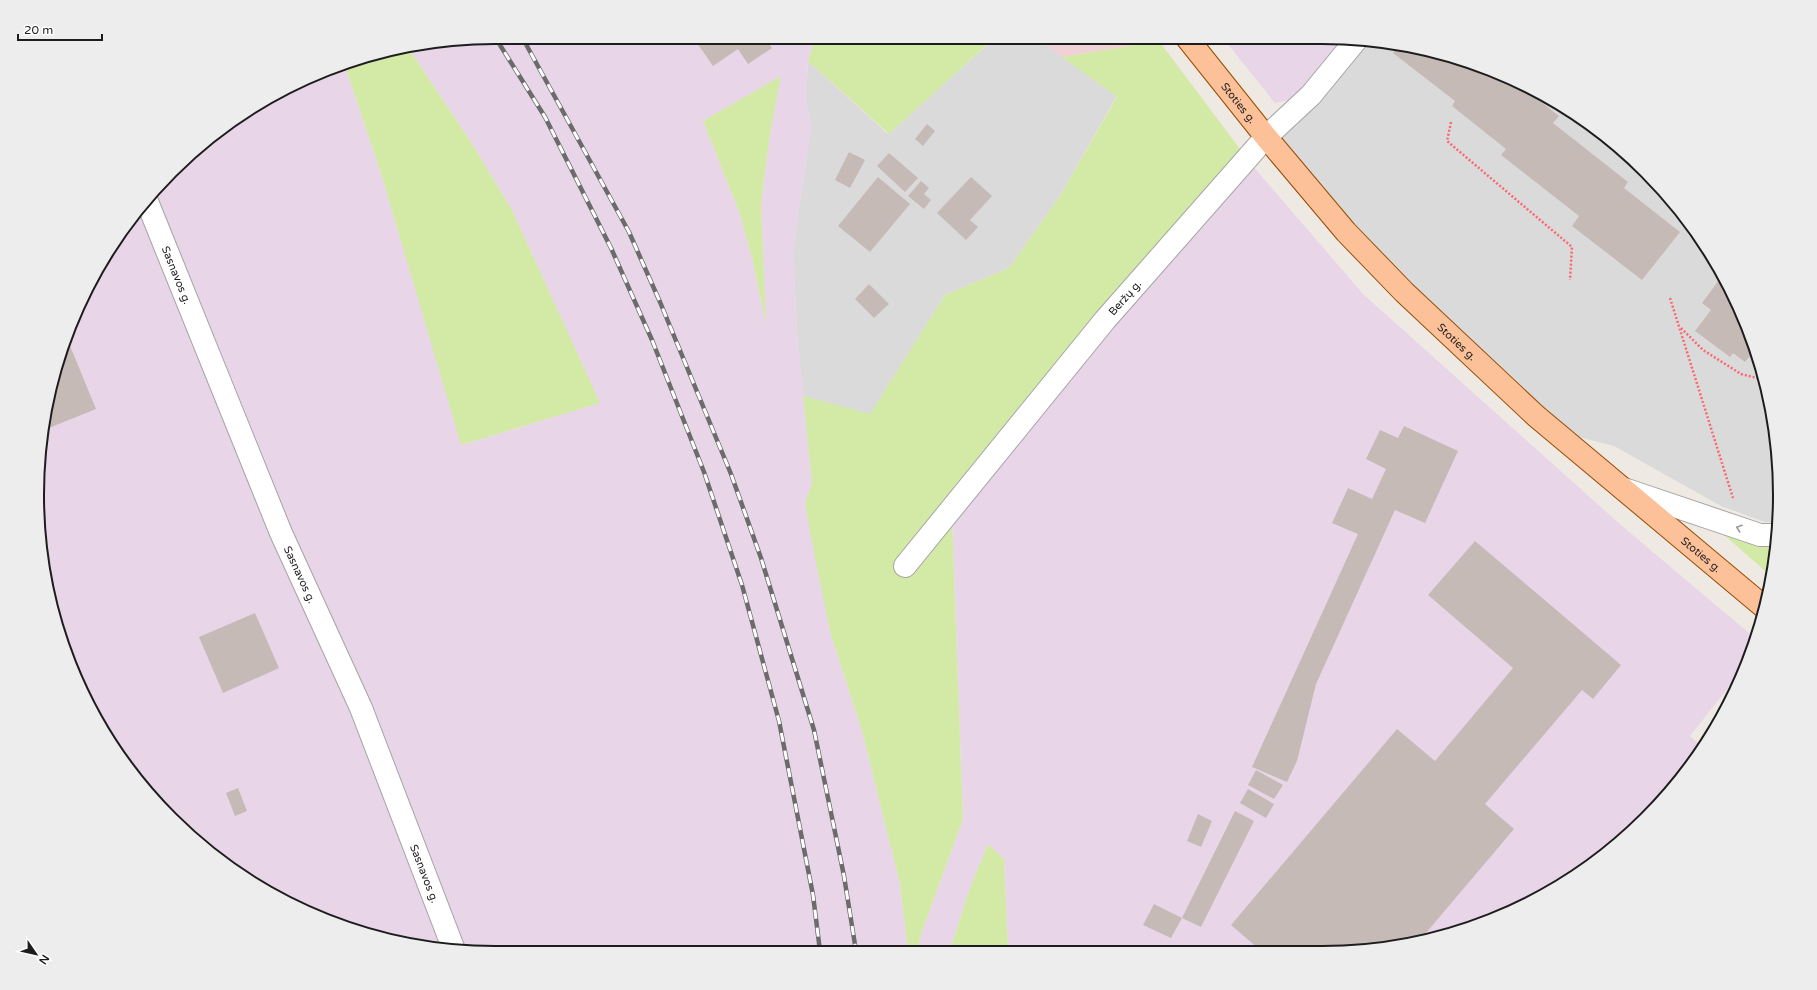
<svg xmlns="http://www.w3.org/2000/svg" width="1817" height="990" viewBox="0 0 1817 990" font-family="'Varela Round',sans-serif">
<rect width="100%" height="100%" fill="#efe9e3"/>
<!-- residential -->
<path fill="#dbdada" d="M 995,38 L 1036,38 L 1117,96 L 1058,199 L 1009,268 L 945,295 L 870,415 L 803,396 L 797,333 L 793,250 L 811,126 L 806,99 L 808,61 L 888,134 Z
M 1357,39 L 1441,53 L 1551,98 L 1624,151 L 1685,216 L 1733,292 L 1764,376 L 1779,465 L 1777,522 L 1765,522 L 1721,506 L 1614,446 L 1555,431 L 1266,137 Z"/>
<!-- commercial -->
<path fill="#f0d1d5" d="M 1036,38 L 1156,38 L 1159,41 L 1062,57 Z"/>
<!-- industrial -->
<path fill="#e8d5e7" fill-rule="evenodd" d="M 495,37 L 815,37 L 808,61 L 806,99 L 811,126 L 793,250 L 797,333 L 812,483 L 806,504 L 831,635 L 862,731 L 900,884 L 908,951 L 465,952 L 376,937 L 266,892 L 216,858 L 151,797 L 114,749 L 72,670 L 53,613 L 38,525 L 38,465 L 53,377 L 72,320 L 114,241 L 151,193 L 216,132 L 266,98 L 344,63 L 383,180 L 462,445 L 599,403 L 512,210 L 469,139 L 407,46 ZM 780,77 L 769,140 L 761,204 L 765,320 L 752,259 L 740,214 L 703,121 Z
M 1223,38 L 1352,38 L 1311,95 L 1275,103 Z
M 1252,165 L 1363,294 L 1622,526 L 1749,633 L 1746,664 L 1743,669 L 1690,736 L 1702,747 L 1666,797 L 1577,876 L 1469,929 L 1382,949 L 1008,950 L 1004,859 L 988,844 L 970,888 L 950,950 L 917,951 L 921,934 L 963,819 L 952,519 Z"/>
<!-- grass -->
<path fill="#d3eaa7" d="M 815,37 L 986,38 L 990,42 L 889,134 L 808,61 Z
M 1159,41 L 1252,165 L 952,519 L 963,819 L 921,934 L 917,951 L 908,951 L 900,884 L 862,731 L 831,635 L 816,563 L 805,504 L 812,483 L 803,396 L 870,414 L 945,295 L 1009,268 L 1058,199 L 1117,97 L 1062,57 Z
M 407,46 L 469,139 L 512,210 L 600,403 L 461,445 L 383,180 L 344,63 Z
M 781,76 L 769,140 L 761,204 L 766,324 L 752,259 L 740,214 L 703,121 Z
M 1716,528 L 1776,546 L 1771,576 Z
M 988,844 L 1004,859 L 1008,950 L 950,950 L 970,888 Z"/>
<!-- building -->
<path fill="#c6bab6" d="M 693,37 L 764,37 L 772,48 L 748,64 L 738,49 L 713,66 Z
M 1399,46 L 1441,53 L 1520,85 L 1559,116 L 1553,123 L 1628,182 L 1624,188 L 1680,232 L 1642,280 L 1572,226 L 1579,216 L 1501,155 L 1506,149 L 1452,106 L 1455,101 L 1393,53 Z
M 927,124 L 935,131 L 923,146 L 915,139 Z
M 849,152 L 865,160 L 850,188 L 835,180 Z
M 889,153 L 918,178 L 905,192 L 877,166 Z
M 878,177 L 910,204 L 870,252 L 838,226 Z
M 971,177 L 992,196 L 970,220 L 978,227 L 966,240 L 937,213 Z
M 921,181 L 929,188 L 924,194 L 931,200 L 924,209 L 908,196 Z
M 1722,276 L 1733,292 L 1760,364 L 1750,356 L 1745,362 L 1733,353 L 1730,357 L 1695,331 L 1711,310 L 1702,303 Z
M 869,284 L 889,304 L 874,318 L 855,299 Z
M 66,336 L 96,409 L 44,430 L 47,436 L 43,437 L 53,377 Z
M 1404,426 L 1458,451 L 1425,523 L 1395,510 L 1316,684 L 1297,761 L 1287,782 L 1252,767 L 1358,534 L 1332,523 L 1348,488 L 1372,499 L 1386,469 L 1366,459 L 1380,430 L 1398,438 Z
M 1475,541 L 1621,665 L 1593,699 L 1582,690 L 1485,804 L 1514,829 L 1420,940 L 1382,949 L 1259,949 L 1231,925 L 1397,729 L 1435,761 L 1513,668 L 1428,595 Z
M 255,613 L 279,668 L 223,693 L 199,637 Z
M 1256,770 L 1283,785 L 1274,799 L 1248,785 Z
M 238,788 L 247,811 L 235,816 L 226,793 Z
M 1248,789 L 1274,804 L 1266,818 L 1240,803 Z
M 1235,811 L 1254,821 L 1201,927 L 1182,918 Z
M 1198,814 L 1212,821 L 1201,847 L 1187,841 Z
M 1154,904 L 1182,918 L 1171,938 L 1143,925 Z"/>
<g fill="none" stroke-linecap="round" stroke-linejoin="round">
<!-- minor casing -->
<g stroke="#a4a4a4" stroke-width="24">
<g id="minor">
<path id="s1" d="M 146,199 L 281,533 L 361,708 L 454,950"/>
<path id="s2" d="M 905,566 L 1105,320 L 1266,137 L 1311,95 L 1357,39"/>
</g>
</g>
<!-- tertiary casing -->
<g stroke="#a4a4a4" stroke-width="24">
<path id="tertiary" d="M 1624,489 L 1760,535 L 1777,535"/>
</g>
<!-- primary casing -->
<g stroke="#964b00" stroke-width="24">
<g id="primary">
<path id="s3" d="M 1187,38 L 1266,137 L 1346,232 L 1404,292 L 1536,416 L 1764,607"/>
</g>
</g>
<!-- path -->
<path stroke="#fb6771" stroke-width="2.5" stroke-dasharray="2 2" stroke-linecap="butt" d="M 1451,122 L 1447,141 L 1572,247 L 1570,280
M 1670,298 L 1733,498
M 1681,328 L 1703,350 L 1741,374 L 1765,380"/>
<!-- minor -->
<use href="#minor" stroke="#fff" stroke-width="22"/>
<!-- tertiary -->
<use href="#tertiary" stroke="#fff" stroke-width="22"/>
<!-- primary -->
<use href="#primary" stroke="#fdc199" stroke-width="22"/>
<!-- rail casing -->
<g stroke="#6b6b6b" stroke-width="4.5">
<path id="rail" d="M 495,37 L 545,117 L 611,248 L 652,340 L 704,472 L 742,585 L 779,721 L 813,895 L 820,951
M 522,37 L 629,232 L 660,302 L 731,474 L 761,558 L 814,730 L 844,876 L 856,951"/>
</g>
<!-- rail -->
<use href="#rail" stroke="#fff" stroke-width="3" stroke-dasharray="9" stroke-linecap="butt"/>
</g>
<!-- one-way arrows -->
<defs><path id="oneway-chevron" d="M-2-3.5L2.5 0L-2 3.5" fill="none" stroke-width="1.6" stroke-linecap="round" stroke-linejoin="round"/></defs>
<use stroke="#999" href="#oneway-chevron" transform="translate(1739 528) rotate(-161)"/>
<g text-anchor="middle" stroke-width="3.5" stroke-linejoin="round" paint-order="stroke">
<!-- street labels -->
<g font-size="11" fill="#1d1d1d" stroke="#fff">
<text dy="4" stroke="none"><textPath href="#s3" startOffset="83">Stoties g.</textPath></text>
<text dy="4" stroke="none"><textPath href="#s1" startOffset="82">Sasnavos g.</textPath></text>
<text dy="4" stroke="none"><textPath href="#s2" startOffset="347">Beržų g.</textPath></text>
<text dy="4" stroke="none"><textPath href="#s3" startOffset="407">Stoties g.</textPath></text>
<text dy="4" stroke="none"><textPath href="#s3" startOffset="731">Stoties g.</textPath></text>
<text dy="4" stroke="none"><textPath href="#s1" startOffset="406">Sasnavos g.</textPath></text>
<text dy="4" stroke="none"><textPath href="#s1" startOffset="730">Sasnavos g.</textPath></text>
</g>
</g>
<!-- crop -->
<path d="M0 0H1817V990H0ZM495 44H1322A451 451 0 0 1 1773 495V495A451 451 0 0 1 1322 946H495A451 451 0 0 1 44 495V495A451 451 0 0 1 495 44Z" fill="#ededed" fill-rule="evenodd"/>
<path fill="none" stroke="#1d1d1d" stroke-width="2" d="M495 44H1322A451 451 0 0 1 1773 495V495A451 451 0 0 1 1322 946H495A451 451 0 0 1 44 495V495A451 451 0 0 1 495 44Z"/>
<!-- north arrow -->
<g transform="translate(36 954) rotate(124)" stroke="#ffffff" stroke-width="3" paint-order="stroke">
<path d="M0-3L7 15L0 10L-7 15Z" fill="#1d1d1d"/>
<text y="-6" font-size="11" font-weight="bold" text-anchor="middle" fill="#1d1d1d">N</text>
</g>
<!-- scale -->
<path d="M18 34v6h84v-6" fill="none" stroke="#1d1d1d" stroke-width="2"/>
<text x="24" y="34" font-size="12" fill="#1d1d1d" stroke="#ffffff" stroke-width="3" paint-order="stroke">20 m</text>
</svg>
